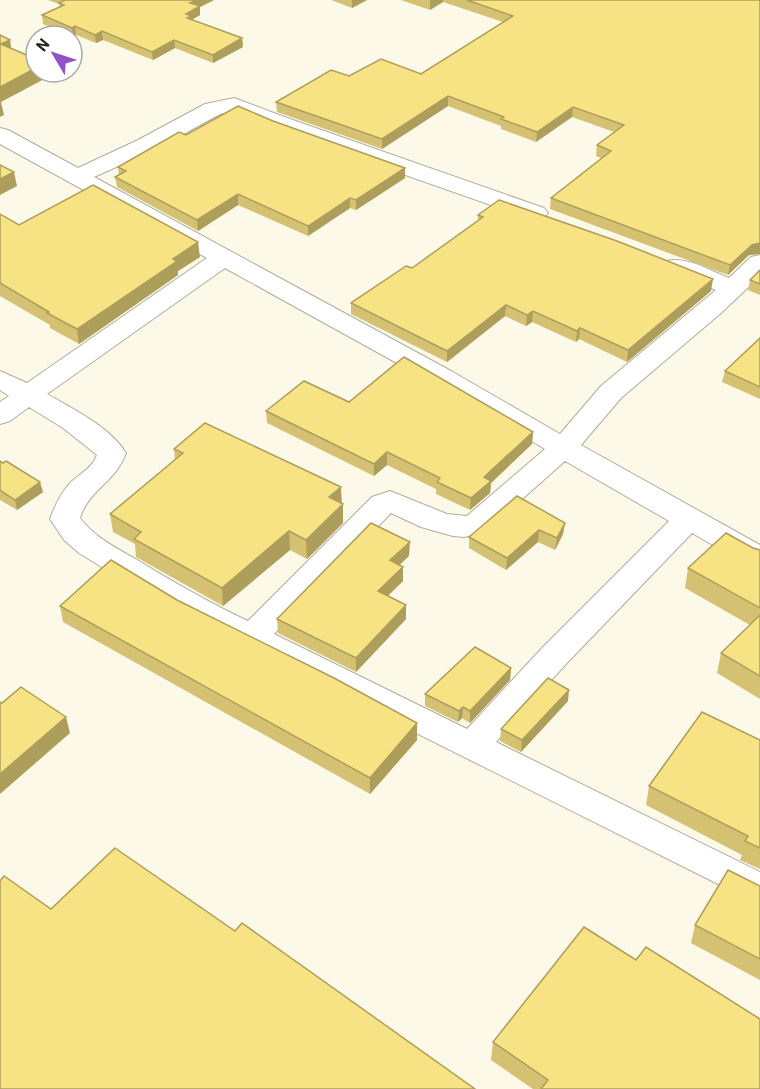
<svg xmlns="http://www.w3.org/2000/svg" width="760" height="1089" font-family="Barlow,sans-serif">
  <rect width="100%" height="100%" fill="#fcf9e8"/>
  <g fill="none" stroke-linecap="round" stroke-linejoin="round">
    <defs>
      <path id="minor" d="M234,98L290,119L544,208L548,213L544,218L536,220L528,218L274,129L232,111L220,114L154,150L94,177L451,371L560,434L601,386L716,290L667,271L664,266L667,261C687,256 711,271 729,278L751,257L760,255V276L721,313L621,398L581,445L760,545V569L749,566L692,533L565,665L496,742L760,872V905L180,615L79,553L64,540L50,519C55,505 61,493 71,482C81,473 92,468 97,455L63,428L29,407L10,421L0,424V402L9,396L0,390V371L27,383L207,258L0,144V128L8,130L78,168L138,140L205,104ZM225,268L433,383L545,449L467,516L447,514L390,491L372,497L248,621C210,603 175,583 139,561C118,549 95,538 80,518C89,489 115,483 126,453C110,427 73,409 47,394ZM565,461L669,521L543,647L467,729L274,634L391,513L421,527L453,536L464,537L485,532Z"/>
    </defs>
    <use href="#minor" stroke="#b0ad9d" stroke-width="2"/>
    <use href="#minor" fill="#fff" fill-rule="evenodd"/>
  </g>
  <g fill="#d4c272">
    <polygon points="48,0 214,0 200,7 200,15 192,20 242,38 243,47 213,63 175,48 153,60 103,40 96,43 76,35 73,36 43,24 42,15 59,7 59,4"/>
    <polygon points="331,0 367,0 352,8"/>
    <polygon points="401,0 760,0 760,254 749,255 728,275 550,209 551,198 601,158 596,156 597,145 614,132 572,117 536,142 501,129 501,126 448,106 382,149 277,112 276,102 349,76 421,74 503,22 443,2 430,10"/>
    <polygon points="186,135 405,178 356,210 350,208 308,236 238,205 198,231 117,187 115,177 119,175 118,167"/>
    <polygon points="0,214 19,225 200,257 178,271 178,275 79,344 50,328 50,325 0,296"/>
    <polygon points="478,215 711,291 627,362 579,339 576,342 532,322 526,326 505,316 447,362 351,314 351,303 412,268 478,221"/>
    <polygon points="760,270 760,295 748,290 750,280"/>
    <polygon points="760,338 760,399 722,382 725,371"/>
    <polygon points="349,402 533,432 532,444 491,483 490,493 470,510 436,494 436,489 387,465 374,476 267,423 266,411"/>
    <polygon points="174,449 342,504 343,523 307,559 290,550 223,606 136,557 135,544 113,532 110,514 175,460"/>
    <polygon points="0,461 43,492 17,510 0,500"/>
    <polygon points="565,523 563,534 555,550 538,542 506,570 469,548 469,537"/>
    <polygon points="753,548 760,550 760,699 717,673 721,653 750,625 685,588 688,568"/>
    <polygon points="409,556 399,565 403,567 403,581 388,596 406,619 356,672 278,633 277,619"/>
    <polygon points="177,600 417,723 417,740 370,794 63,622 60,606"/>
    <polygon points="511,668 510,680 470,723 462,718 458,722 425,706 425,694"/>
    <polygon points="568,701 521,752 500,741 501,729"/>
    <polygon points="760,740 760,869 740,860 742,855 646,805 649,786"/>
    <polygon points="760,886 760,980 691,943 695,925"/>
    <polygon points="636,960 760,1089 533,1089 491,1060 493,1042"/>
  </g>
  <g fill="#ad9e5c">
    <polygon points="197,0 214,0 200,7 200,15 191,20 188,26 186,14 190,3"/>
    <polygon points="352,0 367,0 352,8"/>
    <polygon points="430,0 443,0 443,2 430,10"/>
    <polygon points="75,26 76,35 73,36 72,28"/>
    <polygon points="102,31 103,40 96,43 95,35"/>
    <polygon points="242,38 243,47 213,63 213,55"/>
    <polygon points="10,40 12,53 1,44"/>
    <polygon points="174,40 175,48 153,60 152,52"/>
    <polygon points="36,68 36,72 48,72 48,77 1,102 4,115 0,117 0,87"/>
    <polygon points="448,96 448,106 382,149 382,139"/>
    <polygon points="573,107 572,117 536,142 537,132"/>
    <polygon points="405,168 405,178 356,210 356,200"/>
    <polygon points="14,172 17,186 0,195 0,179"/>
    <polygon points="238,194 238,205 198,231 197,220"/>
    <polygon points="350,198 350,208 308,236 308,226"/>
    <polygon points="198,242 200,257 178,271 178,275 79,344 77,329 173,259"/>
    <polygon points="760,243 760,254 749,255 728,275 730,265 752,245"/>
    <polygon points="713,279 711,291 627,362 628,350"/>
    <polygon points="506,305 505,316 447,362 447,351"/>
    <polygon points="533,311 532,322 526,326 527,315"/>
    <polygon points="580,328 579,339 576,342 577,331"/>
    <polygon points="533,432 532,444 491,483 490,493 470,510 471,498 484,477"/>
    <polygon points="387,452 387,465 374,476 374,464"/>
    <polygon points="40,482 43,492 17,510 15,500"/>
    <polygon points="341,487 342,505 329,497"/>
    <polygon points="343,504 343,523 307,559 306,540"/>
    <polygon points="565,523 563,534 555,550 557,538"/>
    <polygon points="539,530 538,542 506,570 507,558"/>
    <polygon points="289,531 290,550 223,606 222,588"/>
    <polygon points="410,542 409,556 390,574 390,560"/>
    <polygon points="403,567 403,581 378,605 378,591"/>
    <polygon points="406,605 406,619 356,672 356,658"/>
    <polygon points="511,668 510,680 470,723 470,711"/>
    <polygon points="569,690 568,701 521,752 522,740"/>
    <polygon points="463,707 462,718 458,722 459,711"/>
    <polygon points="66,717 70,733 0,794 0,774"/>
    <polygon points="417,723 417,740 370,794 370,778"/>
  </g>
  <g fill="#f7e284" stroke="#ad9e5c" stroke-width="1.5">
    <polygon points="65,0 197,0 190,3 200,6 186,14 191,16 187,18 242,38 213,55 174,40 152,52 102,31 95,35 75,26 72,28 42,15 64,5 59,3"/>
    <polygon points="467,0 760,0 760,243 752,245 730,265 551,198 611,151 597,145 624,125 573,107 537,132 501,119 504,117 448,96 382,139 276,102 331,70 349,76 381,59 421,74 513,16"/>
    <polygon points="0,35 10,40 1,44 36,59 36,68 0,87"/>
    <polygon points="238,106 273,121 405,168 356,200 350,198 308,226 238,194 197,220 115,177 126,171 118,167 179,132 186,135"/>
    <polygon points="0,165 14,172 0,179"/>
    <polygon points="93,185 198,242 173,259 177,261 77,329 47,313 49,312 0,283 0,214 19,225"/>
    <polygon points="499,200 617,241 713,279 628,350 580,328 577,331 533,311 527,315 506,305 447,351 351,303 406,266 412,268 483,217 478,215"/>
    <polygon points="760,270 760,284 750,280"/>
    <polygon points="760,338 760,387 725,371"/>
    <polygon points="404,357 533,432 484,477 491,481 471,498 437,482 440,478 387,452 374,464 266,411 304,381 349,402"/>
    <polygon points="205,423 341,487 329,497 343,504 306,540 289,531 222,588 134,539 141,532 110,514 183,453 174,449"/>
    <polygon points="0,461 3,463 6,461 40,482 15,500 0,490"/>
    <polygon points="517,496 565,523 557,538 539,530 507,558 469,537"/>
    <polygon points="371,523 410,542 390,560 403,567 378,591 406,605 356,658 277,619"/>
    <polygon points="726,533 753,548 760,550 760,608 688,568"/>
    <polygon points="111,560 177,600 334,678 417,723 370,778 60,606"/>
    <polygon points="760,615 760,676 721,653"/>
    <polygon points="475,647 511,668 470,711 463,707 459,711 425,694"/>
    <polygon points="548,678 569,690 522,740 501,729"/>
    <polygon points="21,687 66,717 0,774 0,702 2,703"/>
    <polygon points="702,712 760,740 760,848 745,841 748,836 649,786"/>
    <polygon points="115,848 235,931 242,923 475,1089 0,1089 0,881 4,876 51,909"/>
    <polygon points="728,870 760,886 760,959 695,925"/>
    <polygon points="584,927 636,960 646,947 760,1019 760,1089 541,1089 548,1080 493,1042"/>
  </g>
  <g transform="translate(54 54) rotate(309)"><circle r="28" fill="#ffffff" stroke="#a8a8a5" stroke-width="1.5"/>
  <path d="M0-4.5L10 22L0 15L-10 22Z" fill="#9152c7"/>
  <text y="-9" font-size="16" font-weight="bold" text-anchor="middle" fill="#26251f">N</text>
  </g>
</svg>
